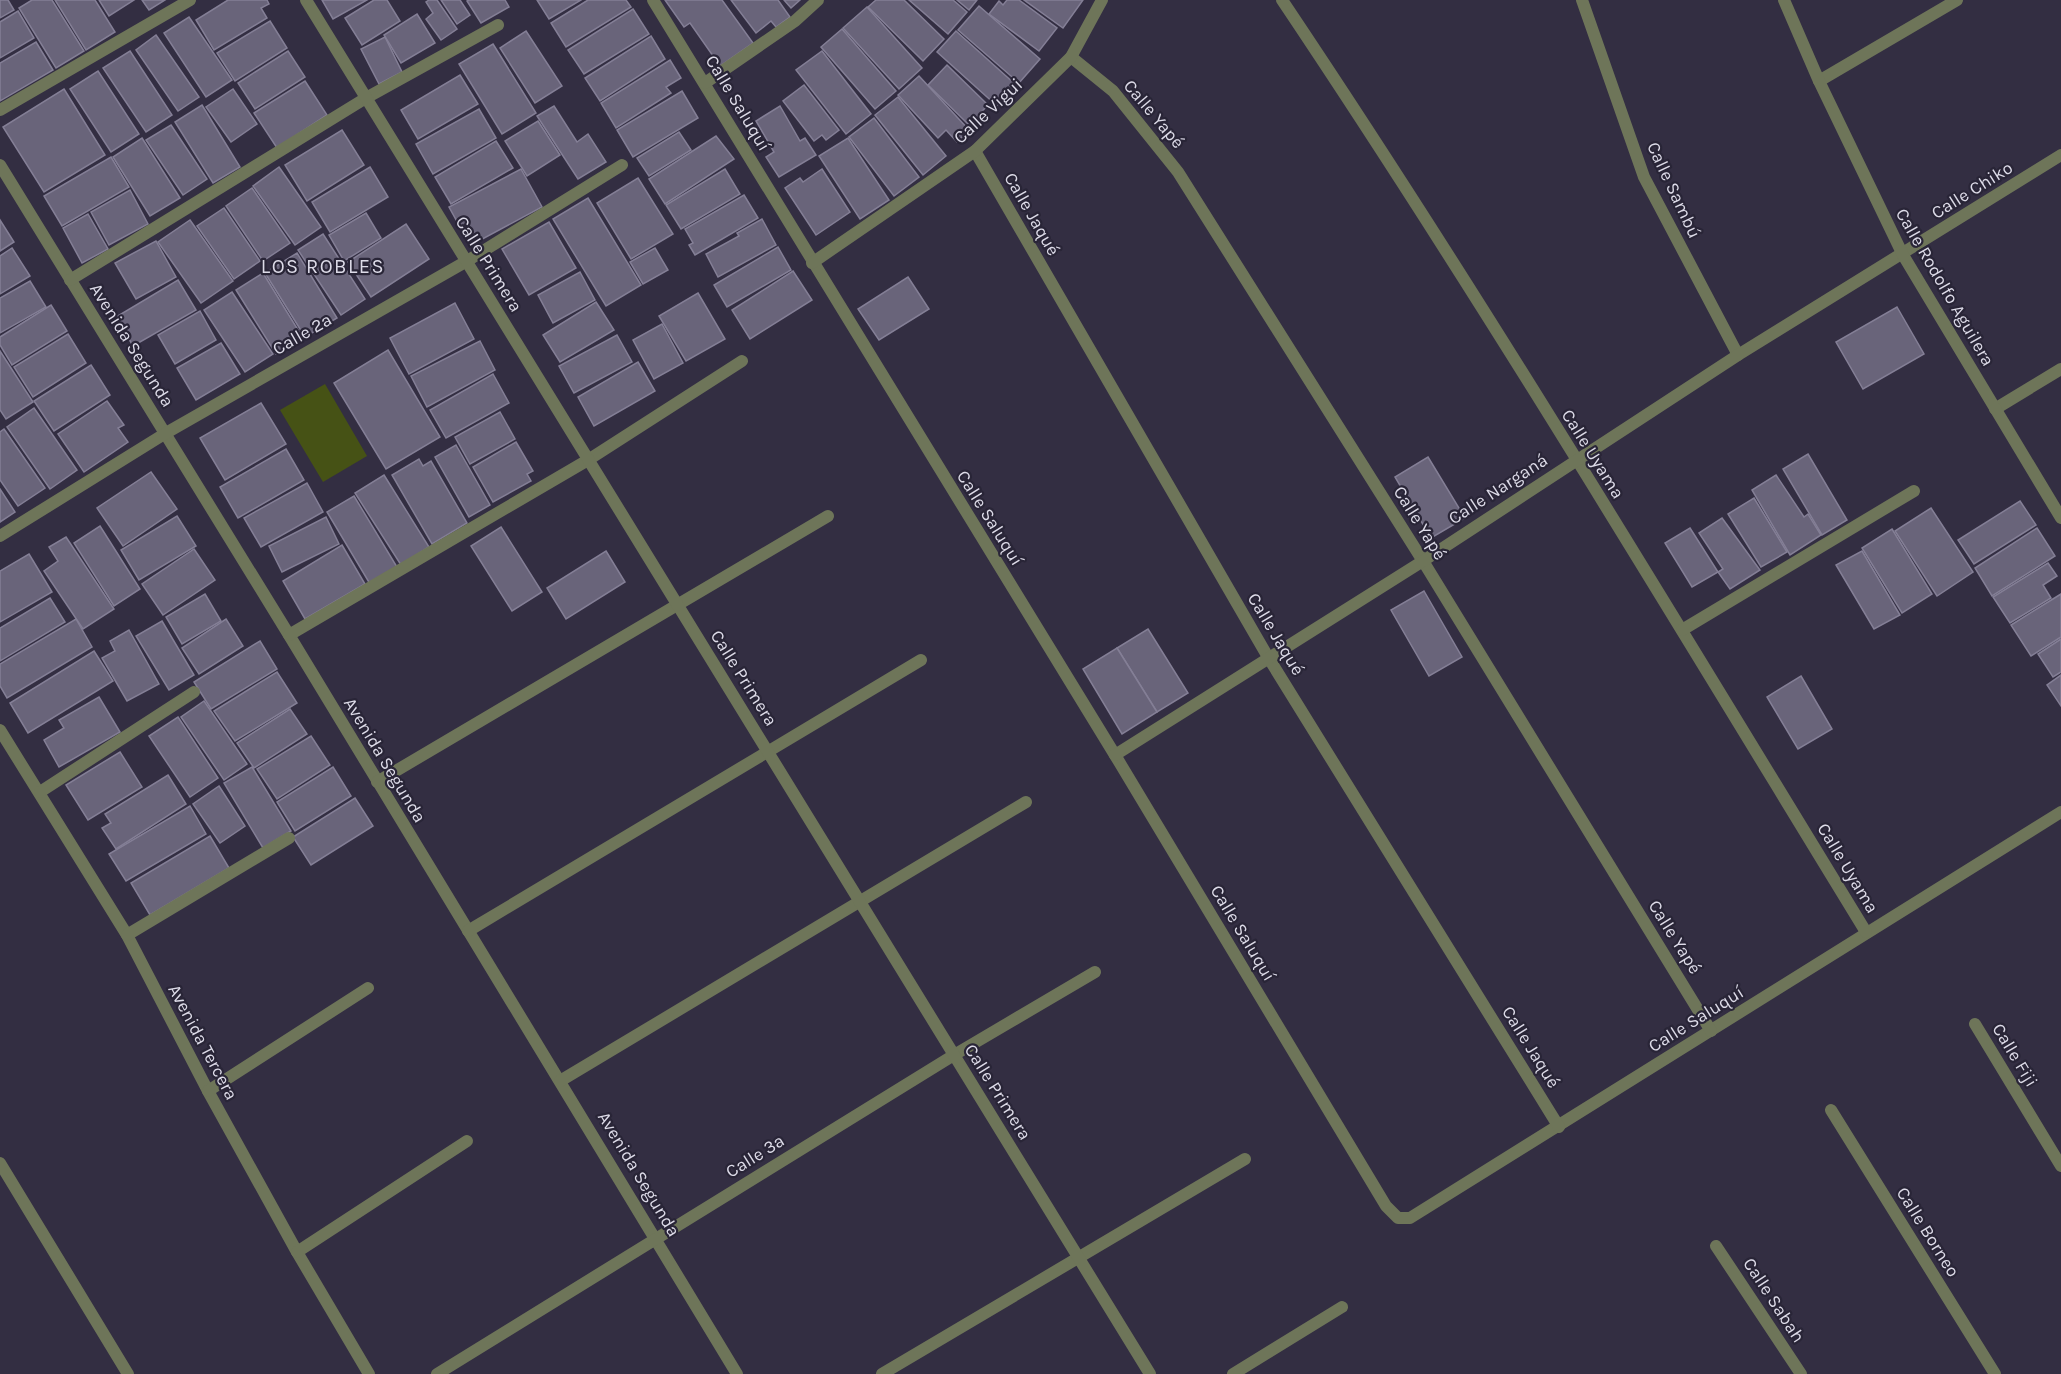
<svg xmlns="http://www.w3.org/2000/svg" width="2061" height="1374" font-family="Karla,sans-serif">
  <rect width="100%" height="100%" fill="#332e42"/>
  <polygon fill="#465215" points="325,384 367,456 323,482 280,410"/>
  <g fill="#69647a" stroke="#847f96" stroke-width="1.5">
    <polygon points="0,0 8,0 14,10 0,18"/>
    <polygon points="32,0 52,0 84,51 56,68 19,8"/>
    <polygon points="55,0 95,0 115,32 86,50"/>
    <polygon points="99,0 134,0 109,16"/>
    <polygon points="142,0 165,0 149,10"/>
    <polygon points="228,0 267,0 269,4 261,8 267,18 214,50 196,20"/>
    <polygon points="322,0 367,0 333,19"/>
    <polygon points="374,0 387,0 400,21 362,45 345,18"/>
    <polygon points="429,0 437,0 457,29 441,40 426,19 433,13 426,2"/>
    <polygon points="441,0 460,0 470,15 457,24"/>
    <polygon points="469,0 505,0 509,7 481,23 467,1"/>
    <polygon points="537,0 581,0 549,19"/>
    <polygon points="588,0 626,0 631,7 566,47 551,23"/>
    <polygon points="665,0 722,0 753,43 720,66 690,23 684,27"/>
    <polygon points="731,0 778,0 790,17 776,27 771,21 756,33"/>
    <polygon points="784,0 800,0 791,8"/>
    <polygon points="876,0 904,0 944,39 923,61 868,7"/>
    <polygon points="909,0 953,0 967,12 948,34"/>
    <polygon points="957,0 977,0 969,10"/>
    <polygon points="1007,0 1019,0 1057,28 1039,51 989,14 999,1 1003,5"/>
    <polygon points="1024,0 1083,0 1063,28"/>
    <polygon points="979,6 1040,59 1019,83 958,30"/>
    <polygon points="867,7 922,68 899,89 843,28"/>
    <polygon points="633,9 649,34 584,74 568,50"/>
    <polygon points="18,11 34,38 0,58 0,22"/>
    <polygon points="417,14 435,43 401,63 384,35"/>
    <polygon points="189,17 232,80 206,97 164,33"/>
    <polygon points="270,21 287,48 235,81 217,53"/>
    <polygon points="842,29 896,91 875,109 821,47"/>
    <polygon points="526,31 562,86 535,103 500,48"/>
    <polygon points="956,31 1016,85 997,106 937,52"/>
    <polygon points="156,35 199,97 178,111 136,50"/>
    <polygon points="651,36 665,59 600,101 585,78"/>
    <polygon points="385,37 402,72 379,84 361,49"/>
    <polygon points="36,42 53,70 0,101 0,63"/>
    <polygon points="493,44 536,113 502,134 459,64"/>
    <polygon points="130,51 172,115 146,132 103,68"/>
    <polygon points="288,51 305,77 255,109 238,83"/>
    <polygon points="822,51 871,114 846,134 796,70"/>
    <polygon points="670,60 681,78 666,87 671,93 616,128 601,103"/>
    <polygon points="947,65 988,105 969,125 928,85"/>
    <polygon points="98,71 139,134 111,152 70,89"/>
    <polygon points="460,75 478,104 418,139 401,110"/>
    <polygon points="919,76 969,130 957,142 946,130 938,138 898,95"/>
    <polygon points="305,81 327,115 277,148 254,113"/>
    <polygon points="804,85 839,130 826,140 822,135 814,141 783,101"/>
    <polygon points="64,89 105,155 44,192 3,127"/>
    <polygon points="233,89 257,124 231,142 206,107"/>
    <polygon points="682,91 698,118 633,157 617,130"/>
    <polygon points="898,97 946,156 923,175 875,115"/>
    <polygon points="202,105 240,167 213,183 175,122"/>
    <polygon points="554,106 577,142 588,134 606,162 578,179 537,116"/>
    <polygon points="780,106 800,141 805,138 816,155 779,177 766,157 774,152 756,121"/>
    <polygon points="479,109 496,138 433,174 416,144"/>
    <polygon points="874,118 919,177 894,196 849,137"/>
    <polygon points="538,121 560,155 527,176 505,141"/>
    <polygon points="171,125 207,179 183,195 146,140"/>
    <polygon points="342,130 364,165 307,201 285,165"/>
    <polygon points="679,132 691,150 649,176 637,158"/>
    <polygon points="716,136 734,159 665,204 649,179"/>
    <polygon points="142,138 180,198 150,216 113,157"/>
    <polygon points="848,138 889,200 860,219 819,156"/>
    <polygon points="496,141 513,168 451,204 435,177"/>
    <polygon points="111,157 129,187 62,226 44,196"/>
    <polygon points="279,167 321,227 295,245 253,186"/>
    <polygon points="370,167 388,197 330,232 312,202"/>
    <polygon points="521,169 542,207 475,243 470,233 465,236 449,207"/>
    <polygon points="725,169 740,194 681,229 666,205"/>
    <polygon points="822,169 850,212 816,235 785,188 800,178 803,182"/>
    <polygon points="638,178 673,234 631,259 597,203"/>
    <polygon points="252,188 290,243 263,261 226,206"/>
    <polygon points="130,190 148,224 109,245 91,212"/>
    <polygon points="744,195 758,218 695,255 689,245 693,243 685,229"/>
    <polygon points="588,198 641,285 606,306 553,219"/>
    <polygon points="224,208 260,261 234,279 197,226"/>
    <polygon points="366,213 381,238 344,261 329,235"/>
    <polygon points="88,214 108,249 82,263 63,228"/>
    <polygon points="762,219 776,245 718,277 706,254 739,236 737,233"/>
    <polygon points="0,220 14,242 0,251"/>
    <polygon points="190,220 233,281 201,303 158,242"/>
    <polygon points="549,222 576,268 529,295 502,249"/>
    <polygon points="406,224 429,259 371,297 348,262"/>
    <polygon points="323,234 365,299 341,315 298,250"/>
    <polygon points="156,241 176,277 136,299 115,263"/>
    <polygon points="778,247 791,270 727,307 714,285"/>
    <polygon points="12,248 30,276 0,294 0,256"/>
    <polygon points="655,248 668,270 643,284 630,262"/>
    <polygon points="297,253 337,318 305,337 265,273"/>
    <polygon points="793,271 812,300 750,339 732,310"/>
    <polygon points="580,272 595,300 553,323 538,295"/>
    <polygon points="263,273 303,338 276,354 236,290"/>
    <polygon points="908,277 929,309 879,340 858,309"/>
    <polygon points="178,280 196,310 133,346 116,317"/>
    <polygon points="30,281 46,307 0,333 0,298"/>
    <polygon points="232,292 273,354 245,372 204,310"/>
    <polygon points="698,293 725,339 686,361 659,316"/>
    <polygon points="596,302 614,330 560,362 543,335"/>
    <polygon points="455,303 474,339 409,374 390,338"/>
    <polygon points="51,305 67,331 12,365 0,345 0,337"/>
    <polygon points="1897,307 1924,354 1863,389 1836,342"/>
    <polygon points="200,311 216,340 175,364 158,335"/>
    <polygon points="662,324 683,363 654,379 633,340"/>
    <polygon points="68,334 86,363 33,397 14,367"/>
    <polygon points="617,335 632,362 574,393 559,366"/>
    <polygon points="480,341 495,370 427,407 411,376"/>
    <polygon points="221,343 240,374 196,400 177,368"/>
    <polygon points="388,350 440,437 386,469 334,383"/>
    <polygon points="0,351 33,402 6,419 0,410"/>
    <polygon points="638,362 655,391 594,426 578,397"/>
    <polygon points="91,365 110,395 54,431 34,401"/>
    <polygon points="493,374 509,403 446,438 430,410"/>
    <polygon points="107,401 124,425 118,428 128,442 84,472 58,434"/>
    <polygon points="261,403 286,444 225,480 200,438"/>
    <polygon points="34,408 77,470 50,489 7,427"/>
    <polygon points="500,412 515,439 470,464 455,437"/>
    <polygon points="4,429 45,488 18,506 0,480 0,432"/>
    <polygon points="516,442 533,471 527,474 531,481 493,502 473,467"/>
    <polygon points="456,445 490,505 469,517 435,457"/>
    <polygon points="286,449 304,480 238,518 220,487"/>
    <polygon points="1808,454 1847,520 1822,535 1783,469"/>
    <polygon points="1428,457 1465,518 1431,538 1395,477"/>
    <polygon points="419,459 423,466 431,461 467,523 432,544 392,475"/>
    <polygon points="151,472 177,509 123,546 97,508"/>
    <polygon points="384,475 429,547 401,565 355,493"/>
    <polygon points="1776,475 1804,517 1808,514 1821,535 1790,555 1752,490"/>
    <polygon points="307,483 323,512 261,547 244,518"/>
    <polygon points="0,489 15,512 0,522"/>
    <polygon points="354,496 397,567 370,584 327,512"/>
    <polygon points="1754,498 1787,552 1761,567 1728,514"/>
    <polygon points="2020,501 2036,525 1974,564 1958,540"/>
    <polygon points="1931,508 1973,572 1937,596 1895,531"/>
    <polygon points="177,516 196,546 139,580 121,550"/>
    <polygon points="326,517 339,544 282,572 269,546"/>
    <polygon points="1722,518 1760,570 1730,589 1718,572 1723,569 1699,533"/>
    <polygon points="100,526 140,589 114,606 74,543"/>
    <polygon points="501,527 542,592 512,611 471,546"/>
    <polygon points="1690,528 1718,572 1692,587 1665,543"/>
    <polygon points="2037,528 2055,556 1992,596 1975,568"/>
    <polygon points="1892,529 1932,594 1902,613 1862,548"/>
    <polygon points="66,537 114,609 83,629 44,571 58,561 49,547"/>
    <polygon points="342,545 365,584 305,619 283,581"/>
    <polygon points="194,549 215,580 163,615 142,584"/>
    <polygon points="606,551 625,582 566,619 547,588"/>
    <polygon points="1862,551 1900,615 1874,629 1836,565"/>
    <polygon points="29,554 52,592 0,622 0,571"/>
    <polygon points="2048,563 2057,576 2043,585 2051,598 2010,623 1993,597"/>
    <polygon points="1424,591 1462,657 1429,676 1391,610"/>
    <polygon points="205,594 221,621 182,644 166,617"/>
    <polygon points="2061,594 2061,637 2031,656 2011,625"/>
    <polygon points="50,598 65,622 0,661 0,628"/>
    <polygon points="76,619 92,647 7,698 0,686 0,664"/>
    <polygon points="226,619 243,646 199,674 182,648"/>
    <polygon points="162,621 194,675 169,690 136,636"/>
    <polygon points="1148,629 1188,693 1157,712 1117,648"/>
    <polygon points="129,630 159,684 127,701 102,658 115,651 110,641"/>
    <polygon points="2061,639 2061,672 2053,677 2038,654"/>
    <polygon points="260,641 277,669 211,709 194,682"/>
    <polygon points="1117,648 1157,712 1122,734 1083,669"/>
    <polygon points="94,651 113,681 28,733 10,703"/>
    <polygon points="277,672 297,703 235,741 214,711"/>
    <polygon points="2061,675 2061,706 2047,685"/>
    <polygon points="1801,676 1832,729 1798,749 1767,697"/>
    <polygon points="99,697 120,732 59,767 44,740 64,728 59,720"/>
    <polygon points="204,701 247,764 224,780 181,717"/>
    <polygon points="290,709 307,734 254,768 237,743"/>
    <polygon points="178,717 218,778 190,797 149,736"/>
    <polygon points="311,736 330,765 277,799 257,769"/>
    <polygon points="120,752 142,787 88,820 66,785"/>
    <polygon points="252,767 291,831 263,848 224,783"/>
    <polygon points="333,767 351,796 295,831 277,802"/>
    <polygon points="168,775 186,804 116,849 102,828 111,823 105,814"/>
    <polygon points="219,786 245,826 220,843 193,804"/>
    <polygon points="355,798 373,826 311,865 293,837"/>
    <polygon points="190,806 206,834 126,881 109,854"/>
    <polygon points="210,836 229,868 150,915 131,883"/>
  </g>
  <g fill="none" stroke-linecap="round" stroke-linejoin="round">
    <g stroke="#6e7559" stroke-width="12">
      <polyline points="653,0 1115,755 1386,1206 1398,1218 1410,1218 2061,812"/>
      <path d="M1282,0C1486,304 1675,620 1866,932"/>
      <polyline points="1582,0 1644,177 1738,355"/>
      <polyline points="1071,57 1113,91 1178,172 1423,561 1711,1031"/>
      <polyline points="1819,81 1957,0"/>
      <polyline points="705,83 795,21 818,0"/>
      <polyline points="0,110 190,0"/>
      <polyline points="975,151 1268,657 1559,1127"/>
      <polyline points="0,165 289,635 737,1374"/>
      <polyline points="812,263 975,151 1071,57 1102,0"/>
      <polyline points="70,280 366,98 498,25"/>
      <polyline points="1995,409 2061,369"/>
      <polyline points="0,536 166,433 467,261 622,165"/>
      <polyline points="1682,630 1914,491"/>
      <polyline points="289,635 588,460 742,361"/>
      <polyline points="0,730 127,935 208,1091 297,1252 369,1374"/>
      <polyline points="1115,755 1423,561 1738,355 2061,155"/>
      <polyline points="377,782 828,516"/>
      <polyline points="40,792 194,692"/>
      <polyline points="468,931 921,660"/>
      <polyline points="127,935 289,838"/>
      <polyline points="1975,1024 2061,1166"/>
      <polyline points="560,1081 1026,802"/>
      <polyline points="208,1091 368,988"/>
      <polyline points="1831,1110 1995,1374"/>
      <polyline points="0,1163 128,1374"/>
      <polyline points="1716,1246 1801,1374"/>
      <polyline points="297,1252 467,1141"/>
      <polyline points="437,1374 954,1055 1095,972"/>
      <polyline points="882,1374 1245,1159"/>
      <polyline points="1233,1374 1342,1307"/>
    </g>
    <g stroke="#6e7559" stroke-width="12">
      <polyline points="306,0 1150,1374"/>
      <polyline points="1784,0 1819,81 1903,255 2061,518"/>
    </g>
  </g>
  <g text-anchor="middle" stroke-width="4.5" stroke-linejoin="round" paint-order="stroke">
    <g font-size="18" fill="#dddbe8" stroke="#292537">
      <text transform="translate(738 103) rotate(59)" y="6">Calle Saluquí</text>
      <text transform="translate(988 111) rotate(-43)" y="6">Calle Vigui</text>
      <text transform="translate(1154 114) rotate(50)" y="6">Calle Yapé</text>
      <text transform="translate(1674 190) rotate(65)" y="6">Calle Sambú</text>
      <text transform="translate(1972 190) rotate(-32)" y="6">Calle Chiko</text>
      <text transform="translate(1032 214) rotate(60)" y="6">Calle Jaqué</text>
      <text transform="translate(489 264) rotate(58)" y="6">Calle Primera</text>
      <text transform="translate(1945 287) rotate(60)" y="6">Calle Rodolfo Aguilera</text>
      <text transform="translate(302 334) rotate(-30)" y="6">Calle 2a</text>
      <text transform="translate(132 345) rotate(58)" y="6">Avenida Segunda</text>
      <text transform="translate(1593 454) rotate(58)" y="6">Calle Uyama</text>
      <text transform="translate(1498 489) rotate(-33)" y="6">Calle Narganá</text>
      <text transform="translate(990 518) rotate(58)" y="6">Calle Saluquí</text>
      <text transform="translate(1420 523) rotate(58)" y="6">Calle Yapé</text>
      <text transform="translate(1276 634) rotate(59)" y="6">Calle Jaqué</text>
      <text transform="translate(744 678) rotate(58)" y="6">Calle Primera</text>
      <text transform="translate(385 760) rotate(59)" y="6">Avenida Segunda</text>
      <text transform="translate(1848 868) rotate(59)" y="6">Calle Uyama</text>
      <text transform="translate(1243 933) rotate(59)" y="6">Calle Saluquí</text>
      <text transform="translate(1675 937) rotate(58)" y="6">Calle Yapé</text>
      <text transform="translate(1696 1019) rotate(-32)" y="6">Calle Saluquí</text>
      <text transform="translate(203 1042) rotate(62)" y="6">Avenida Tercera</text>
      <text transform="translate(1531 1047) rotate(58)" y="6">Calle Jaqué</text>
      <text transform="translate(2015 1055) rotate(59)" y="6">Calle Fiji</text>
      <text transform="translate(998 1092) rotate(58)" y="6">Calle Primera</text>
      <text transform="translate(755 1156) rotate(-32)" y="6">Calle 3a</text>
      <text transform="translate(639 1174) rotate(59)" y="6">Avenida Segunda</text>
      <text transform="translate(1928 1232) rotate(58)" y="6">Calle Borneo</text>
      <text transform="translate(1774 1300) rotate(57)" y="6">Calle Sabah</text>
    </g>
    <g font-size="20" letter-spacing="1.5" fill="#dddbe8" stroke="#292537">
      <text x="323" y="273">LOS ROBLES</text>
    </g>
  </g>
</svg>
